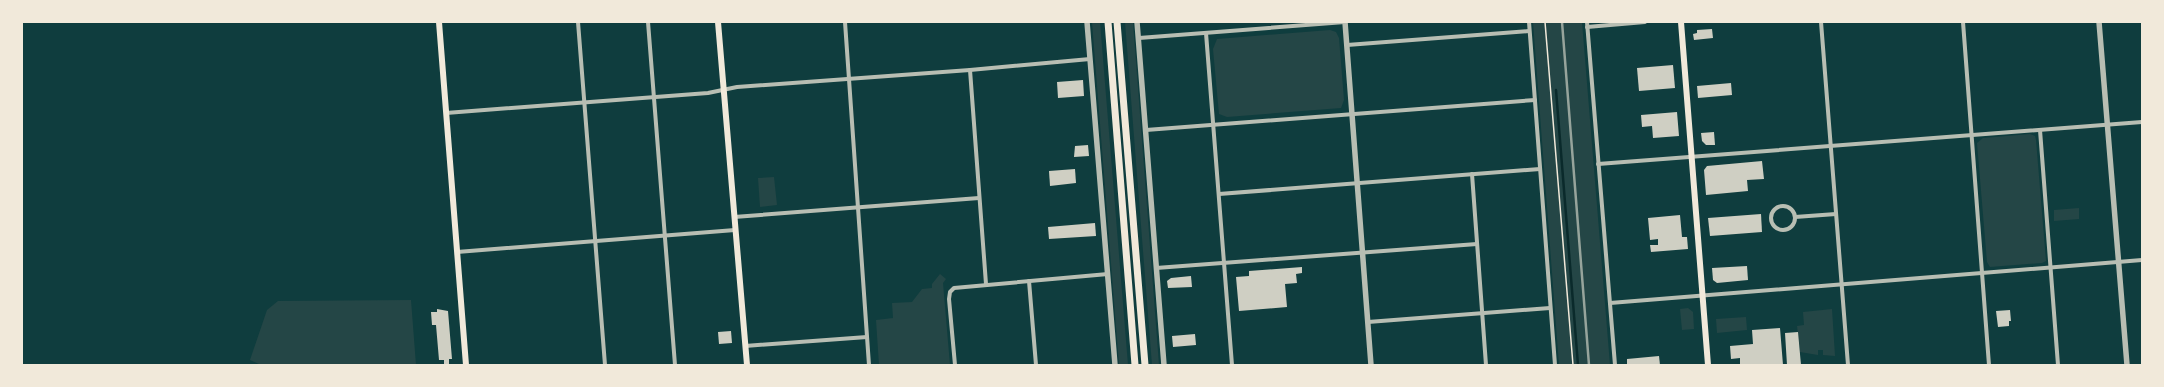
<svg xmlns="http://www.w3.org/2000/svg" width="2164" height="387" font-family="Spectral,serif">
  <rect width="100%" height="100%" fill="#0f3d3e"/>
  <g fill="#244646">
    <polygon points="1092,22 1100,22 1128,365 1119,365"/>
    <polygon points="1125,22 1133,22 1159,365 1152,365"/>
    <polygon points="1533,22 1582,22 1610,365 1559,365"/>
    <polygon points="1330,30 1336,32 1339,38 1344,100 1341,108 1227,117 1219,114 1213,49 1217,39"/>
    <polygon points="2030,134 2035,136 2036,140 2046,261 2042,263 1990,267 1987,262 1977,143 1983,138"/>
    <polygon points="774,177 777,205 760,207 758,178"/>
    <polygon points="2079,208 2079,219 2054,221 2054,210"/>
    <polygon points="940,274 946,279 943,283 950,365 879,365 876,320 893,318 892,303 912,302 922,289 932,288 932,284"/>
    <polygon points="411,300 416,365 261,365 250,360 267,310 278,301"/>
    <polygon points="1688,308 1693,312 1694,329 1682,330 1680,309"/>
    <polygon points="1832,309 1835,356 1823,355 1823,350 1818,350 1818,355 1800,352 1797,326 1804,325 1803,312"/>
    <polygon points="1746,317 1747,330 1717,333 1716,319"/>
  </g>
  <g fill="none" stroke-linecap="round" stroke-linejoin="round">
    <polyline stroke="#0a2a2b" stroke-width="2.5" points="1556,90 1578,365"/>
  </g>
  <g fill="#cfcfc3">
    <polygon points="1712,29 1713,38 1694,40 1693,34 1697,33 1697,30"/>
    <polygon points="1673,65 1675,88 1639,91 1637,68"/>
    <polygon points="1083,80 1084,96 1058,98 1057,82"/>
    <polygon points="1731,83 1732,95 1698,98 1697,86"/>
    <polygon points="1677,112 1679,136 1653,138 1652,126 1642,127 1641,115"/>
    <polygon points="1714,132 1715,145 1706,145 1702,141 1701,133"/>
    <polygon points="1088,145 1089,156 1074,157 1075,146"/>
    <polygon points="1762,161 1764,179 1747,180 1748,191 1706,195 1704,170 1707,166"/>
    <polygon points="1075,169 1076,183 1050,186 1049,171"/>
    <polygon points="1761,214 1762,232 1710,236 1708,218"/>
    <polygon points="1680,215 1682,237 1687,237 1688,249 1651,252 1650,245 1658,245 1658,239 1650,240 1648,218"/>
    <polygon points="1095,223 1096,236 1049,239 1048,227"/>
    <polygon points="1747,266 1748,280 1717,283 1713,280 1712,268"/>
    <polygon points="1302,267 1302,273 1296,274 1297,283 1285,284 1287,307 1239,311 1236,277 1249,276 1249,271"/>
    <polygon points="1191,276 1192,287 1168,288 1167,281 1171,278"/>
    <polygon points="437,309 448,311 452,359 449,359 449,364 444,364 444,360 439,360 436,325 432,325 431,312 437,312"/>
    <polygon points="2010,310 2011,321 2009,321 2009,326 1998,327 1996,311"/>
    <polygon points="1780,328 1783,365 1740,365 1740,358 1731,359 1730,346 1753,344 1752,330"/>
    <polygon points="731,331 732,343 719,344 718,332"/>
    <polygon points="1798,332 1801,365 1787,365 1785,333"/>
    <polygon points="1195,334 1196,345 1173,347 1172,336"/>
    <polygon points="1659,356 1660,365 1627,365 1627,359"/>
  </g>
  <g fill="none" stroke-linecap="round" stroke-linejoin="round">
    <polyline stroke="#f1e9da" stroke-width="1.5" points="1545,22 1573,365"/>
    <g stroke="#b8beb3" stroke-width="4">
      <polyline points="578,22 605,365"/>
      <polyline points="648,22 675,365"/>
      <polyline points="845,22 869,365"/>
      <polyline points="1529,22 1555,365"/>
      <polyline points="1587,22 1615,365"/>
      <polyline points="1821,22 1848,365"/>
      <polyline points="1963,22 1989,365"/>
      <polyline points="1587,27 1645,22"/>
      <polyline points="1206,33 1232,365"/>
      <polyline points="1139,38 1345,22"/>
      <polyline points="1347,45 1529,31"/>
      <polyline points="970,70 986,284"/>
      <polyline points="446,113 708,93 737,87 970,70 1090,59"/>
      <polyline points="1146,130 1535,100"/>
      <polyline points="2040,130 2058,365"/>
      <polyline points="1598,164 2142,122"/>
      <polyline points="1472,174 1486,365"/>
      <polyline points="1219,194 1540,169"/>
      <circle cx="1783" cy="218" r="12"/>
      <polyline points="734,217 979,198"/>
      <polyline points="1795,217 1836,214"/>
      <polyline points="457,252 735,230"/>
      <polyline points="1156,268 1477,244"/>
      <polyline points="1029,281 1036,365"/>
      <polyline points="1610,303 2142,260"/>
      <polyline points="1368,322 1550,308"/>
      <polyline points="745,346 867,337"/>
      <polyline points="955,365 949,299 950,292 954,288 1108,274"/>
    </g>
    <g stroke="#b8beb3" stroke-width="5.5">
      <polyline points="1087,22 1115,365"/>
      <polyline points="1137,22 1164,365"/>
      <polyline points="1345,22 1371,365"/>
      <polyline points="2099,22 2127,365"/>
    </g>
    <g stroke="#f1e9da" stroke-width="6">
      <polyline points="439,22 466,365"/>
      <polyline points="718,22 747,365"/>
      <polyline points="1681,22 1708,365"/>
    </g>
    <g stroke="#f1e9da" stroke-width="7">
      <polyline points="1108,22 1135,365"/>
      <polyline points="1117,22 1145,365"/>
    </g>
    <polyline stroke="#97a49c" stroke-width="2.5" points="1562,22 1589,365"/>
  </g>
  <rect width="2164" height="387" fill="none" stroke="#f1e9da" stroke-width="46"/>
</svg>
